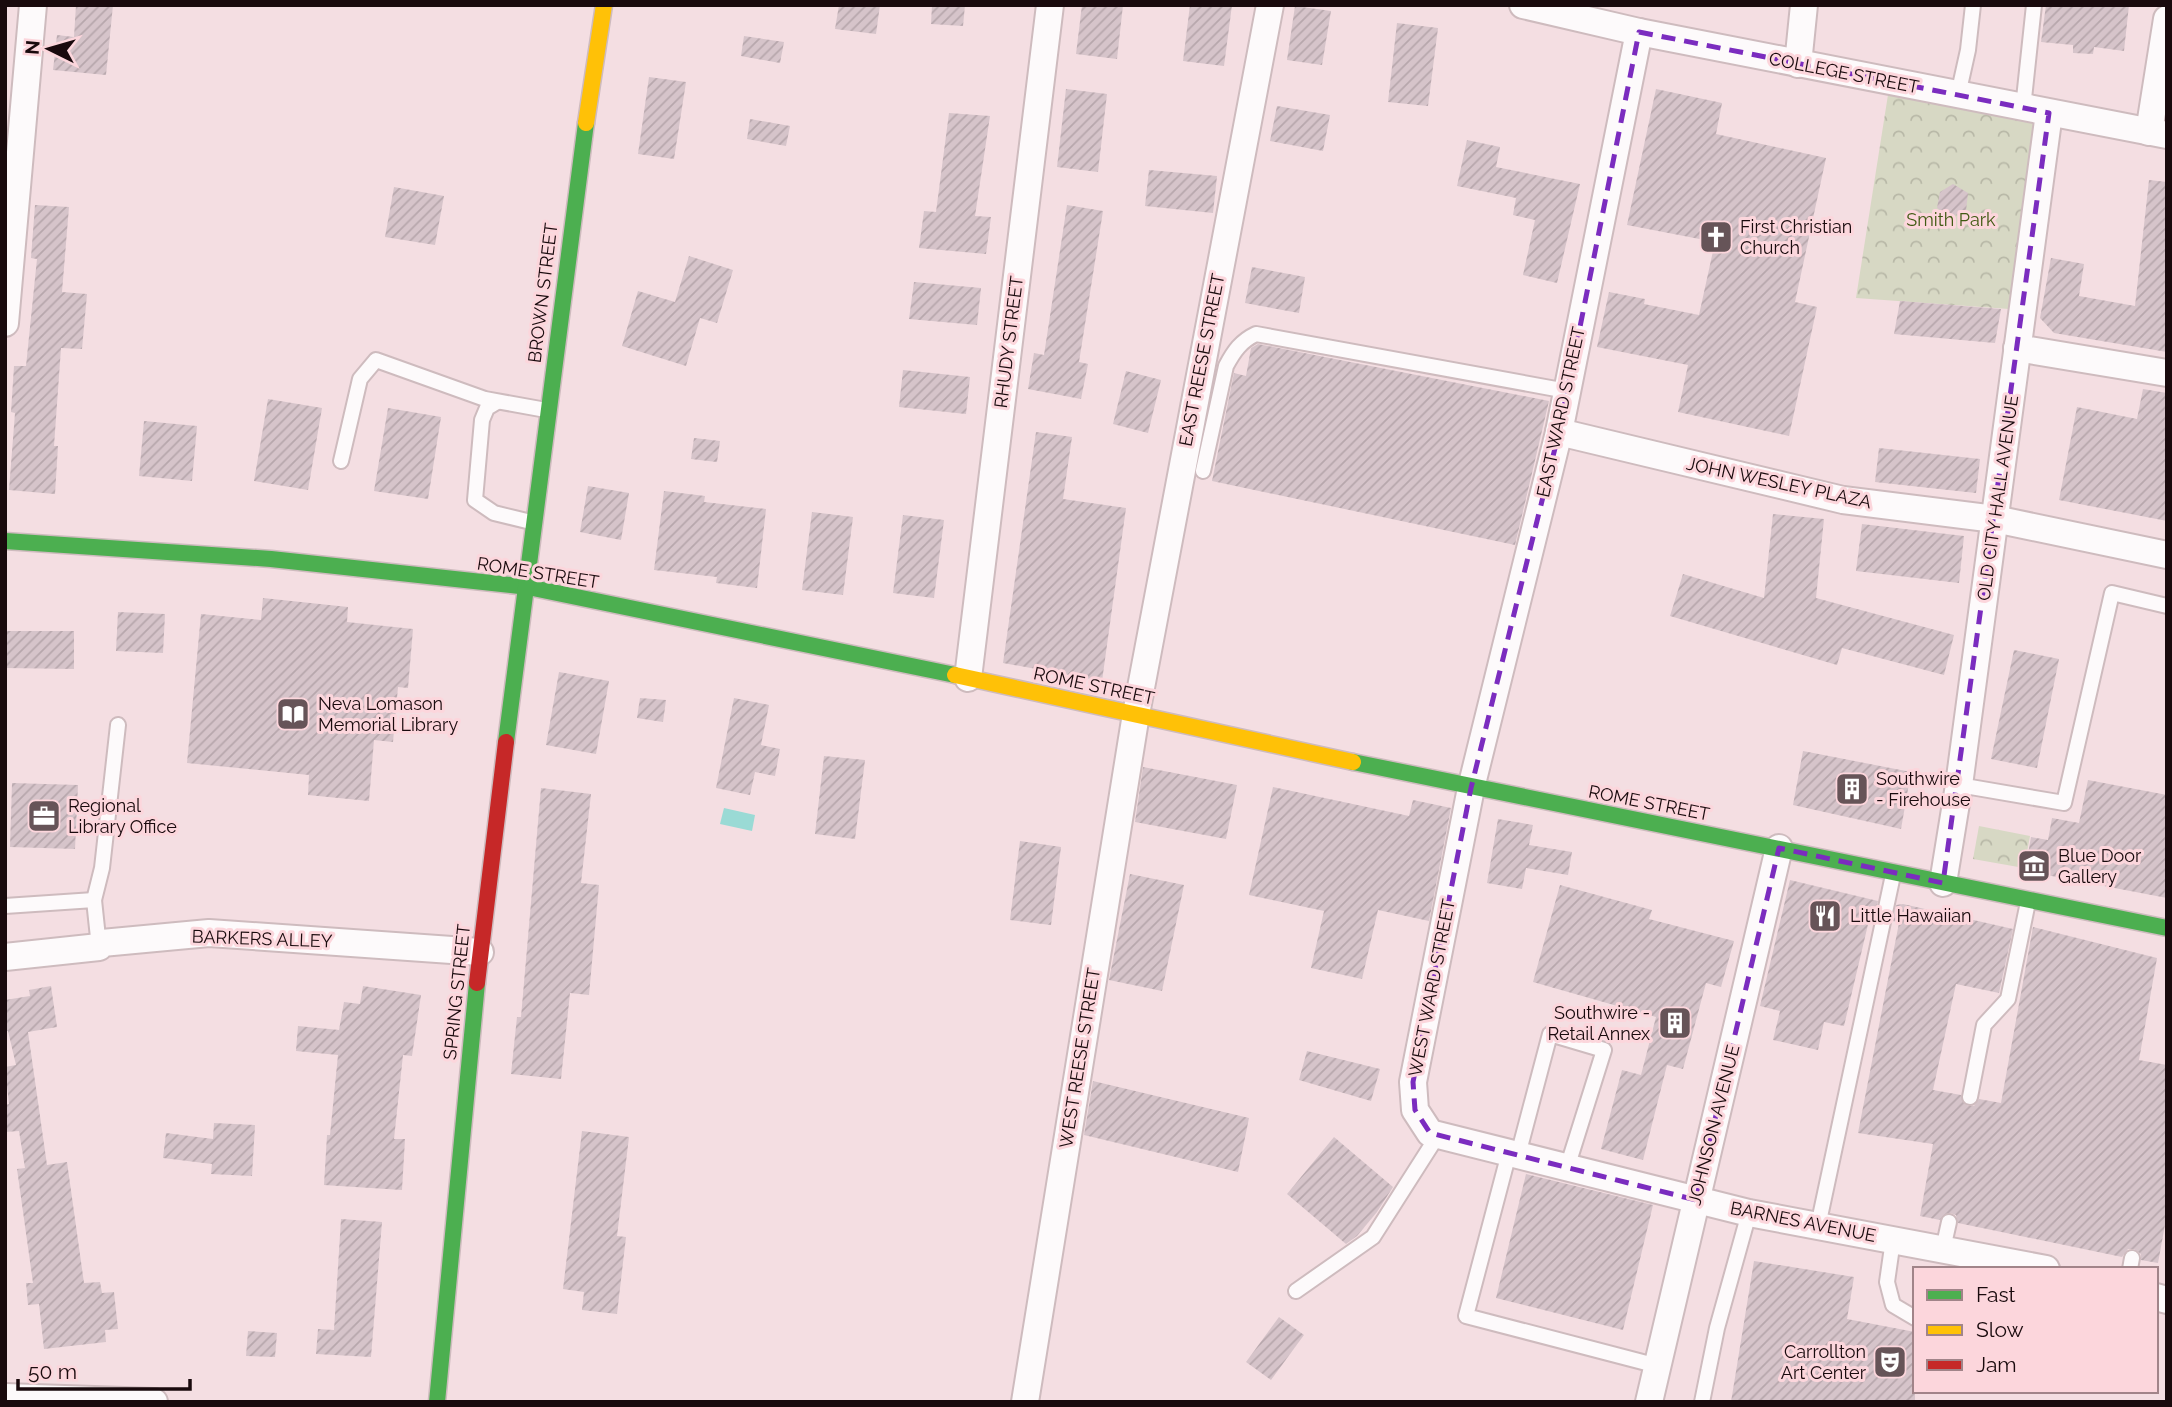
<svg xmlns="http://www.w3.org/2000/svg" width="2172" height="1407" font-family="Raleway,sans-serif">
  <defs>
    <pattern id="forest-crowns" width="20" height="18" patternUnits="userSpaceOnUse" patternTransform="scale(1.75)"><rect width="20" height="18" fill="#d7d8c4"/><path d="M2 6a3 3 0 1 1 6 0M12 15a3 3 0 1 1 6 0" fill="none" stroke="#b8b8a7"/></pattern>
    <pattern id="building-hatch" width="6" height="6" patternUnits="userSpaceOnUse" patternTransform="scale(1.75)"><rect width="6" height="6" fill="#d6c4ca"/><path d="M-1 1l2-2M0 6l6-6M5 7l2-2" fill="none" stroke="#b7a7ac"/></pattern>
  </defs>
  <rect width="100%" height="100%" fill="#f4dee2"/>
  <g fill="url(#forest-crowns)">
    <polygon points="1890,82 2049,113 2023,310 1856,298"/>
    <polygon points="1979,826 2030,836 2024,868 1973,859"/>
  </g>
  <polygon fill="#9adad5" points="724,808 755,815 752,831 720,824"/>
  <g fill="url(#building-hatch)">
    <polygon points="76,5 113,5 106,75 53,70 57,35 74,37"/>
    <polygon points="839,5 880,5 876,34 835,29"/>
    <polygon points="932,5 965,5 963,26 931,24"/>
    <polygon points="1082,5 1123,5 1117,59 1076,54"/>
    <polygon points="1190,5 1232,5 1224,66 1183,61"/>
    <polygon points="2046,5 2129,5 2124,51 2094,47 2093,54 2073,53 2073,45 2041,42"/>
    <polygon points="1295,6 1331,11 1322,65 1287,60"/>
    <polygon points="1397,23 1438,28 1428,106 1388,102"/>
    <polygon points="744,36 784,42 780,63 741,56"/>
    <polygon points="649,77 686,82 674,159 638,154"/>
    <polygon points="1066,89 1107,94 1098,172 1057,167"/>
    <polygon points="1656,89 1722,103 1716,134 1826,158 1795,302 1817,307 1789,436 1678,412 1688,365 1597,347 1609,292 1645,299 1644,304 1699,315 1715,242 1627,225"/>
    <polygon points="1277,106 1330,115 1323,151 1270,141"/>
    <polygon points="949,113 990,116 975,216 991,217 986,254 919,248 924,211 936,212"/>
    <polygon points="750,119 790,126 786,146 747,139"/>
    <polygon points="1467,140 1500,147 1496,167 1580,184 1557,283 1523,275 1535,220 1513,215 1516,198 1457,186"/>
    <polygon points="1149,170 1217,176 1213,213 1145,206"/>
    <polygon points="2149,180 2167,182 2167,352 2054,333 2040,318 2051,258 2084,264 2079,296 2135,306"/>
    <polygon points="1953,184 1968,193 1966,211 1950,217 1937,208 1940,192"/>
    <polygon points="394,187 444,196 435,245 385,237"/>
    <polygon points="35,205 69,207 62,292 87,294 82,349 61,348 54,446 58,446 55,494 9,490 15,413 11,412 14,366 26,366 37,259 31,258"/>
    <polygon points="1067,205 1103,211 1079,362 1088,364 1081,399 1028,389 1034,353 1044,355"/>
    <polygon points="689,256 733,270 717,323 700,318 686,366 622,346 638,291 675,302"/>
    <polygon points="1252,267 1305,277 1299,313 1245,303"/>
    <polygon points="914,282 981,288 977,325 909,319"/>
    <polygon points="1900,301 2001,309 1995,343 1894,334"/>
    <polygon points="1258,344 1549,401 1515,545 1212,481 1234,373 1246,376 1251,348"/>
    <polygon points="903,370 970,377 966,414 899,407"/>
    <polygon points="1126,371 1161,380 1148,433 1113,424"/>
    <polygon points="2143,389 2167,393 2167,521 2059,500 2077,407 2137,419"/>
    <polygon points="268,399 322,408 308,490 254,481"/>
    <polygon points="388,408 441,417 428,499 374,491"/>
    <polygon points="144,421 197,426 192,481 139,476"/>
    <polygon points="1036,432 1072,437 1063,499 1126,508 1102,681 1003,663"/>
    <polygon points="694,438 720,441 717,462 691,459"/>
    <polygon points="1879,448 1980,459 1976,493 1875,482"/>
    <polygon points="588,486 629,493 621,540 580,532"/>
    <polygon points="664,491 705,496 704,502 766,509 757,588 716,583 717,577 654,570"/>
    <polygon points="812,512 853,517 843,595 802,590"/>
    <polygon points="1773,514 1824,519 1816,598 1954,635 1944,675 1842,648 1837,665 1670,616 1683,574 1764,598"/>
    <polygon points="903,515 944,520 934,598 893,593"/>
    <polygon points="1862,524 1964,536 1959,583 1856,571"/>
    <polygon points="263,598 348,607 347,622 413,629 408,688 398,687 393,742 374,740 369,801 308,795 309,775 187,763 201,614 261,620"/>
    <polygon points="118,612 165,614 163,653 116,651"/>
    <polygon points="6,631 74,631 74,669 5,668"/>
    <polygon points="2014,650 2059,659 2037,768 1991,759"/>
    <polygon points="559,672 609,681 596,754 546,745"/>
    <polygon points="640,698 666,700 663,722 637,718"/>
    <polygon points="734,698 769,705 761,745 780,749 775,776 755,772 750,795 716,788"/>
    <polygon points="1803,751 1911,772 1901,829 1793,805"/>
    <polygon points="824,756 865,760 855,839 815,834"/>
    <polygon points="1143,767 1237,785 1226,839 1135,822"/>
    <polygon points="2088,780 2167,795 2167,898 2025,871 2031,837 2048,840 2052,818 2079,823"/>
    <polygon points="12,783 78,785 75,849 10,847"/>
    <polygon points="1273,787 1409,816 1413,800 1451,808 1429,921 1378,910 1362,979 1311,968 1324,911 1249,895"/>
    <polygon points="541,788 591,794 581,883 599,885 589,995 570,993 561,1079 511,1074 517,1017 521,1017"/>
    <polygon points="1498,819 1533,825 1529,845 1572,852 1568,875 1526,868 1522,889 1487,883"/>
    <polygon points="1020,841 1061,847 1051,925 1010,920"/>
    <polygon points="1130,874 1184,885 1162,991 1109,980"/>
    <polygon points="1790,880 1878,901 1874,917 1870,916 1844,1026 1824,1022 1818,1050 1773,1040 1780,1011 1760,1006"/>
    <polygon points="1560,885 1652,910 1649,919 1734,941 1721,987 1706,983 1683,1069 1667,1065 1643,1160 1601,1149 1622,1070 1641,1075 1656,1017 1533,982"/>
    <polygon points="1903,904 2013,929 1999,993 1956,984 1933,1090 1961,1095 1968,1106 1974,1106 1979,1099 2001,1103 2033,927 2157,958 2139,1060 2167,1065 2167,1214 2158,1263 2141,1260 2141,1254 2134,1249 2128,1249 2122,1257 1958,1223 1956,1215 1950,1213 1940,1220 1920,1216 1933,1144 1858,1133 1899,923 1893,921 1896,905"/>
    <polygon points="51,986 57,1027 28,1032 47,1165 67,1162 84,1283 100,1282 102,1293 114,1292 118,1329 105,1330 106,1342 44,1349 39,1304 28,1305 26,1283 33,1283 17,1169 25,1168 19,1131 5,1132 5,1105 9,1104 5,1067 16,1065 8,1031 5,1031 5,1000 30,996 29,990"/>
    <polygon points="363,986 421,995 412,1056 403,1055 394,1139 405,1139 402,1190 324,1185 327,1135 330,1135 338,1055 296,1051 298,1026 339,1030 344,1002 360,1004"/>
    <polygon points="1307,1051 1380,1069 1371,1101 1299,1080"/>
    <polygon points="1093,1081 1249,1118 1238,1172 1084,1135"/>
    <polygon points="214,1123 255,1125 252,1176 211,1174 212,1164 163,1158 166,1133 213,1139"/>
    <polygon points="582,1131 629,1137 617,1236 626,1237 617,1314 582,1310 584,1292 563,1289"/>
    <polygon points="1334,1137 1393,1187 1377,1212 1357,1236 1346,1244 1287,1194"/>
    <polygon points="1526,1174 1653,1205 1623,1330 1496,1298"/>
    <polygon points="341,1219 382,1222 371,1357 316,1354 318,1329 334,1330"/>
    <polygon points="1754,1261 1854,1277 1847,1319 1915,1332 1915,1402 1731,1402"/>
    <polygon points="1279,1317 1304,1335 1271,1380 1246,1362"/>
    <polygon points="248,1331 277,1333 275,1357 246,1356"/>
  </g>
  <g fill="none" stroke-linecap="round" stroke-linejoin="round">
    <defs>
      <g id="lane">
        <polyline points="1958,95 1968,50 1973,5"/>
        <polyline points="2023,108 2034,5"/>
        <polyline points="497,402 487,408 482,420 475,500 494,513 531,522"/>
        <polyline points="341,461 360,379 376,360 485,399 546,410"/>
        <path d="M1203,471L1226,366C1234,351 1241,341 1256,334L1567,391"/>
        <polyline points="1959,785 2064,803 2112,593 2167,606"/>
        <polyline points="94,900 102,868 118,725"/>
        <polyline points="5,906 94,900 99,947"/>
        <polyline points="1970,1097 1984,1025 2008,999 2028,902"/>
        <polyline points="1509,1153 1466,1316 1658,1366"/>
        <polyline points="1518,1155 1550,1034 1604,1050 1567,1168"/>
        <polyline points="1818,1226 1893,875"/>
        <polyline points="1893,1240 1887,1282 1893,1305 1915,1318"/>
        <polyline points="1943,1249 1949,1222"/>
        <polyline points="2130,1269 2132,1258"/>
        <polyline points="1296,1291 1373,1237 1438,1135"/>
        <polyline points="1702,1402 1717,1328 1749,1213"/>
      </g>
      <g id="street">
        <polyline points="1523,5 1639,32 2167,135"/>
        <polyline points="1639,32 1559,432 1471,788 1413,1082 1415,1110 1430,1133 1749,1213 2046,1269"/>
        <polyline points="1798,64 1804,5"/>
        <polyline points="2149,132 2167,19"/>
        <polyline points="5,323 33,5"/>
        <polyline points="2017,348 2167,373"/>
        <polyline points="1559,432 1843,500 1995,519 2167,555"/>
        <polyline points="968,678 1050,5"/>
        <polyline points="1943,883 1959,785 2049,113"/>
        <polyline points="5,957 99,947 102,943 209,933 480,952"/>
        <polyline points="2156,1297 2167,1300"/>
        <polyline points="5,1397 154,1402"/>
        <polyline points="1025,1402 1136,714 1270,5"/>
        <polyline points="1649,1402 1779,848"/>
      </g>
      <g id="fast">
        <polyline points="5,541 271,559 528,587 955,675"/>
        <polyline points="506,742 586,123"/>
        <polyline points="1353,762 2167,928"/>
        <polyline points="437,1402 477,983"/>
      </g>
      <g id="slow">
        <polyline points="586,123 604,5"/>
        <polyline points="955,675 1353,762"/>
      </g>
      <polyline id="jam" points="477,983 506,742"/>
    </defs>
    <use href="#lane" stroke="#cebbbe" stroke-width="18"/>
    <use href="#street" stroke="#cebbbe" stroke-width="30"/>
    <use href="#fast" stroke="#cebbbe" stroke-width="19"/>
    <use href="#slow" stroke="#cebbbe" stroke-width="19"/>
    <use href="#jam" stroke="#cebbbe" stroke-width="19"/>
    <use href="#lane" stroke="#fdfafb" stroke-width="14"/>
    <use href="#street" stroke="#fdfafb" stroke-width="26"/>
    <use href="#fast" stroke="#4caf50" stroke-width="16"/>
    <use href="#slow" stroke="#ffc107" stroke-width="16"/>
    <use href="#jam" stroke="#c62828" stroke-width="16"/>
  </g>
  <path fill="none" stroke="#7b2cbf" stroke-width="5" stroke-dasharray="14 9" stroke-linejoin="round" d="M1639,32L2049,113L1943,883L1779,848L1696,1200L1430,1133L1415,1110L1413,1082L1471,788L1559,432Z"/>
  <defs>
    <symbol id="church-square" viewBox="-11 -11 22 22"><rect x="-9" y="-9" width="18" height="18" rx="4" fill="#665458" stroke="#fcd6dc"/><path d="M-1.2-6h2.4v3.5h3.3v2.4h-3.3V6h-2.4V-.1h-3.3v-2.4h3.3Z" fill="#fff"/></symbol>
    <symbol id="library-square" viewBox="-11 -11 22 22"><rect x="-9" y="-9" width="18" height="18" rx="4" fill="#665458" stroke="#fcd6dc"/><path d="M-6-4Q-3-5.5-.7-3.5V5Q-3 3-6 4ZM6-4Q3-5.5 .7-3.5V5Q3 3 6 4Z" fill="#fff"/></symbol>
    <symbol id="building-square" viewBox="-11 -11 22 22"><rect x="-9" y="-9" width="18" height="18" rx="4" fill="#665458" stroke="#fcd6dc"/><path d="M-4-6H4V6H1V3H-1V6H-4ZM-2.5-4.3h1.7v1.8h-1.7ZM.8-4.3h1.7v1.8H.8ZM-2.5-1h1.7V.8h-1.7ZM.8-1h1.7V.8H.8Z" fill="#fff"/></symbol>
    <symbol id="office-square" viewBox="-11 -11 22 22"><rect x="-9" y="-9" width="18" height="18" rx="4" fill="#665458" stroke="#fcd6dc"/><path d="M-6-3h4V-5.5h4V-3h4V5H-6ZM-1-4.5V-3h2v-1.5ZM-6 0V1H6V0Z" fill="#fff"/></symbol>
    <symbol id="museum-square" viewBox="-11 -11 22 22"><rect x="-9" y="-9" width="18" height="18" rx="4" fill="#665458" stroke="#fcd6dc"/><path d="M0-6L6-3V-2H-6V-3ZM-5-1h2V3h-2ZM-1-1h2V3h-2ZM3-1h2V3H3ZM-6 4H6V6H-6Z" fill="#fff"/></symbol>
    <symbol id="restaurant-square" viewBox="-11 -11 22 22"><rect x="-9" y="-9" width="18" height="18" rx="4" fill="#665458" stroke="#fcd6dc"/><path d="M-5-6h1v4h1v-4h1v4h1v-4h1v5L-1.5 .5V6h-2V.5L-5-1ZM5-6V6H3V1.5H1.5Q1.5-4 5-6Z" fill="#fff"/></symbol>
    <symbol id="theatre-square" viewBox="-11 -11 22 22"><rect x="-9" y="-9" width="18" height="18" rx="4" fill="#665458" stroke="#fcd6dc"/><path d="M-5-5.5Q0-4 5-5.5V0Q5 5 0 6Q-5 5-5 0ZM-3.3-2.5H-1v1.5H-3.3ZM1-2.5H3.3v1.5H1ZM-2.8 1Q0 5.5 2.8 1Z" fill="#fff"/></symbol>
  </defs>
  <g fill-rule="evenodd">
    <use href="#church-square" x="1697" y="218" width="38" height="38"/>
    <use href="#library-square" x="274" y="695" width="38" height="38"/>
    <use href="#building-square" x="1833" y="770" width="38" height="38"/>
    <use href="#office-square" x="25" y="797" width="38" height="38"/>
    <use href="#museum-square" x="2015" y="847" width="38" height="38"/>
    <use href="#restaurant-square" x="1806" y="897" width="38" height="38"/>
    <use href="#building-square" x="1656" y="1004" width="38" height="38"/>
    <use href="#theatre-square" x="1871" y="1343" width="38" height="38"/>
  </g>
  <g text-anchor="middle" stroke-width="6" stroke-linejoin="round" paint-order="stroke">
    <g font-size="18" fill="#190a0d" stroke="#fcd6dc">
      <text transform="translate(1844 73) rotate(11)" y="6">COLLEGE STREET</text>
      <text transform="translate(543 293) rotate(-83)" y="6">BROWN STREET</text>
      <text transform="translate(1009 342) rotate(-83)" y="6">RHUDY STREET</text>
      <text transform="translate(1202 360) rotate(-79)" y="6">EAST REESE STREET</text>
      <text transform="translate(1561 412) rotate(-78)" y="6">EAST WARD STREET</text>
      <text transform="translate(1779 483) rotate(12)" y="6">JOHN WESLEY PLAZA</text>
      <text transform="translate(1998 498) rotate(-82)" y="6">OLD CITY HALL AVENUE</text>
      <text transform="translate(538 573) rotate(9)" y="6">ROME STREET</text>
      <text transform="translate(1094 686) rotate(12)" y="6">ROME STREET</text>
      <text transform="translate(1649 803) rotate(11)" y="6">ROME STREET</text>
      <text transform="translate(262 939) rotate(2)" y="6">BARKERS ALLEY</text>
      <text transform="translate(1432 988) rotate(-79)" y="6">WEST WARD STREET</text>
      <text transform="translate(457 992) rotate(-84)" y="6">SPRING STREET</text>
      <text transform="translate(1080 1058) rotate(-81)" y="6">WEST REESE STREET</text>
      <text transform="translate(1714 1125) rotate(-76)" y="6">JOHNSON AVENUE</text>
      <text transform="translate(1803 1222) rotate(11)" y="6">BARNES AVENUE</text>
    </g>
    <g font-size="18" fill="#405a13" stroke="#fcd6dc">
      <text x="1951" y="226">Smith Park</text>
    </g>
    <g font-size="18" fill="#190a0d" stroke="#fcd6dc" text-anchor="start">
      <text x="1740" y="233">First Christian<tspan x="1740" dy="21">Church</tspan></text>
      <text x="318" y="710">Neva Lomason<tspan x="318" dy="21">Memorial Library</tspan></text>
      <text x="1876" y="785">Southwire<tspan x="1876" dy="21">- Firehouse</tspan></text>
      <text x="68" y="812">Regional<tspan x="68" dy="21">Library Office</tspan></text>
      <text x="2058" y="862">Blue Door<tspan x="2058" dy="21">Gallery</tspan></text>
      <text x="1850" y="922">Little Hawaiian</text>
      <text x="1650" y="1019" text-anchor="end">Southwire -<tspan x="1650" dy="21">Retail Annex</tspan></text>
      <text x="1866" y="1358" text-anchor="end">Carrollton<tspan x="1866" dy="21">Art Center</tspan></text>
    </g>
  </g>
  <rect width="2172" height="1407" fill="none" stroke="#190a0d" stroke-width="14"/>
  <rect x="1913" y="1267" width="245" height="126" fill="#fcd6dc" stroke="#a18489" stroke-width="2"/>
  <rect x="1927" y="1290" width="35" height="10" fill="#4caf50" stroke="#a18489" stroke-width="2"/>
  <text x="1976" y="1302" font-size="21" fill="#190a0d">Fast</text>
  <rect x="1927" y="1325" width="35" height="10" fill="#ffc107" stroke="#a18489" stroke-width="2"/>
  <text x="1976" y="1337" font-size="21" fill="#190a0d">Slow</text>
  <rect x="1927" y="1360" width="35" height="10" fill="#c62828" stroke="#a18489" stroke-width="2"/>
  <text x="1976" y="1372" font-size="21" fill="#190a0d">Jam</text>
  <g transform="translate(49 49) rotate(275)" stroke="#fcd6dc" stroke-width="5" paint-order="stroke">
  <path d="M0-5L12 26L0 18L-12 26Z" fill="#190a0d"/>
  <text y="-10" font-size="19" font-weight="bold" text-anchor="middle" fill="#190a0d">N</text>
  </g>
  <path d="M18 1379v10h172v-10" fill="none" stroke="#190a0d" stroke-width="3.5"/>
  <text x="28" y="1379" font-size="21" fill="#190a0d" stroke="#fcd6dc" stroke-width="5" paint-order="stroke">50 m</text>
</svg>
